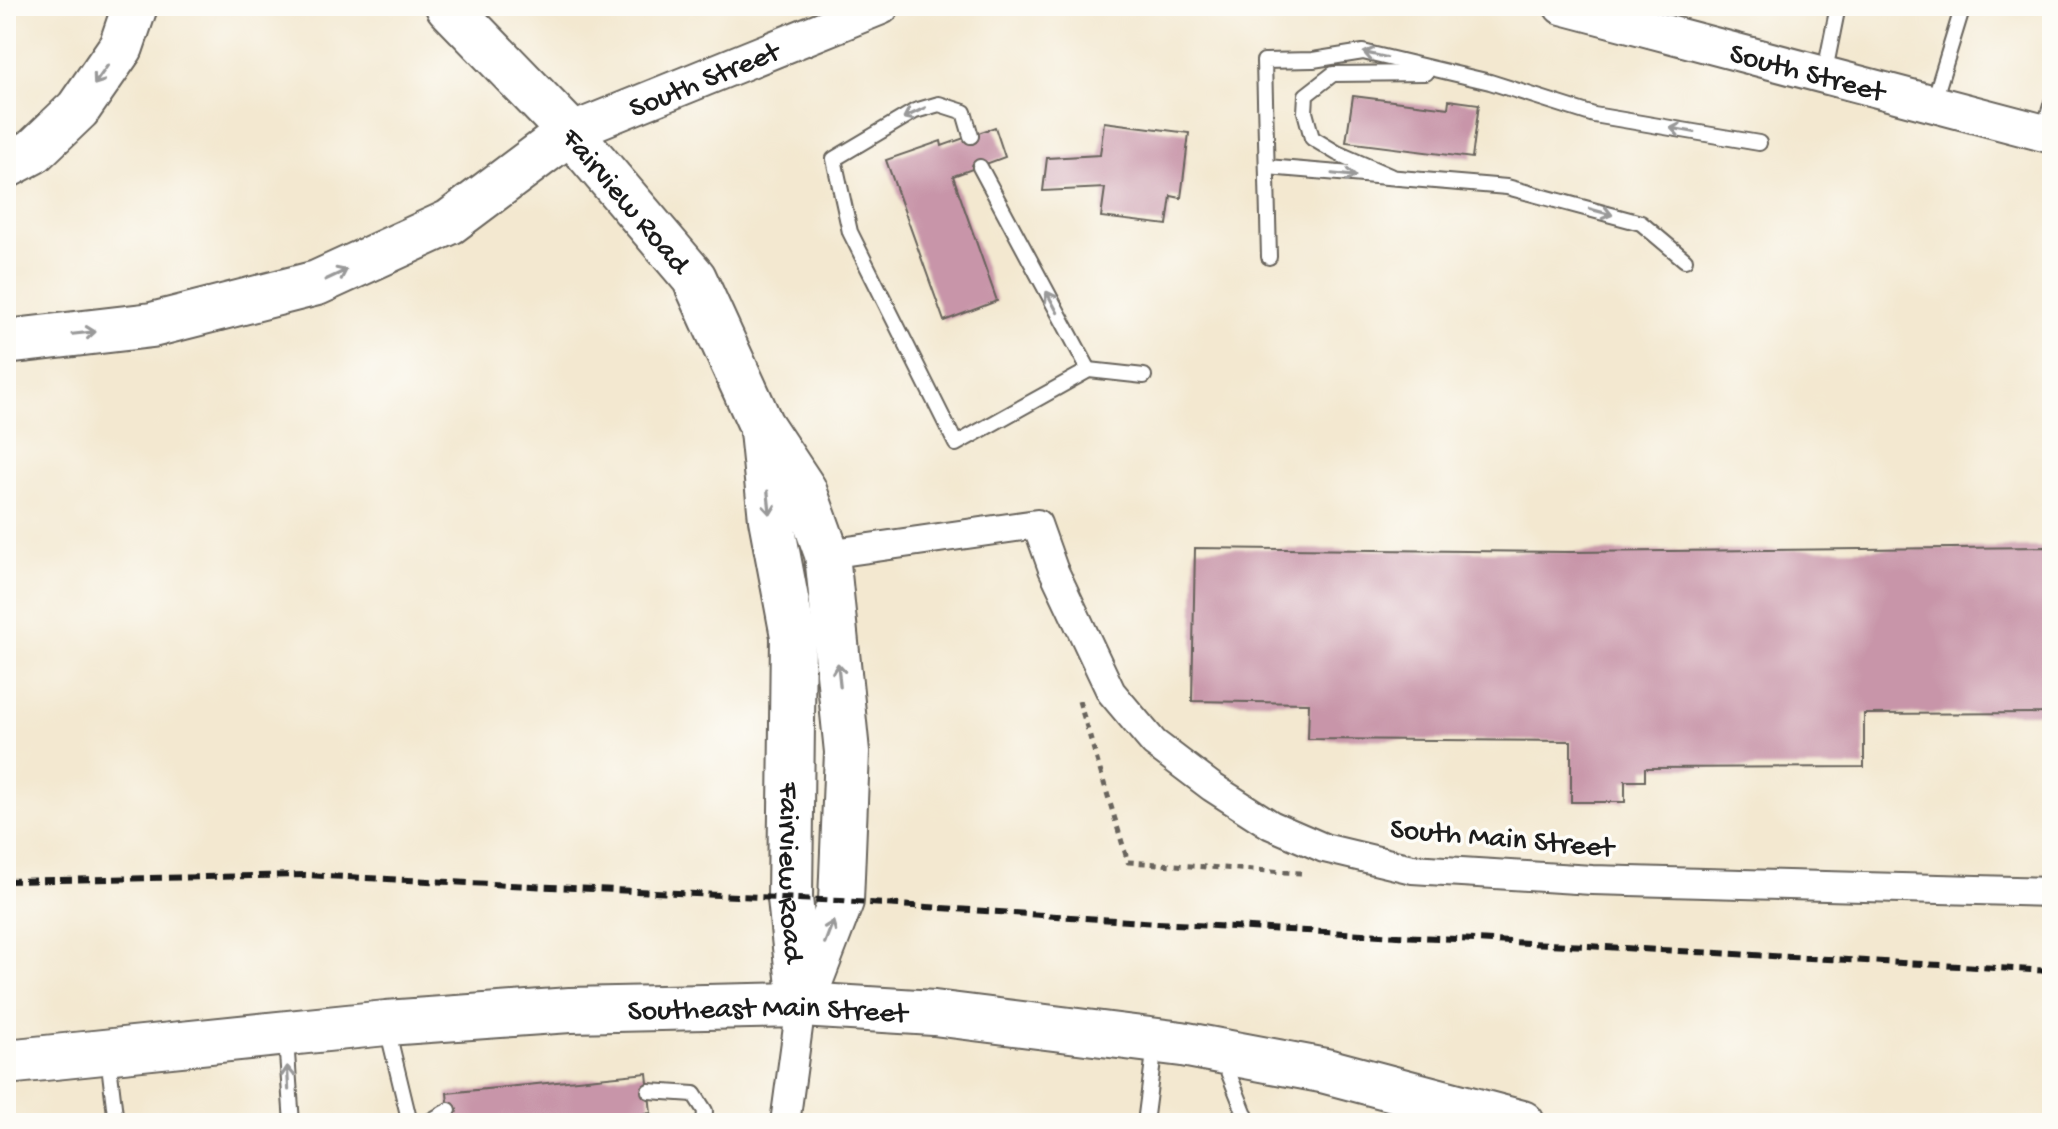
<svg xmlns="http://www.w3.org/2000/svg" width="2058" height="1129" font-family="'Gochi Hand',sans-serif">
  <rect width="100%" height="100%" fill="#fdfcf7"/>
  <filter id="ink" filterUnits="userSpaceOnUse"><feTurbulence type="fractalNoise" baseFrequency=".0125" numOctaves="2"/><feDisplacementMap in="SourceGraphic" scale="16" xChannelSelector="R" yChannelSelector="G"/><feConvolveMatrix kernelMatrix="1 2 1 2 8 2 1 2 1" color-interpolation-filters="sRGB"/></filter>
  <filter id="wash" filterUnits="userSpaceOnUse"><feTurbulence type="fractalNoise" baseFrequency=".006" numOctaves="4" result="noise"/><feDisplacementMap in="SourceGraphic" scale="32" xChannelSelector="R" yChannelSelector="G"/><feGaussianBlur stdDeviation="1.8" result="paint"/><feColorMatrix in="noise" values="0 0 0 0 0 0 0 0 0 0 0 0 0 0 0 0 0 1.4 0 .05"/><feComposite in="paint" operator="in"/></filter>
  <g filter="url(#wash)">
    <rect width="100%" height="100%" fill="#f3e8d0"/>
    <g id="blocks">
      <g fill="#c895a9">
        <polygon points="1353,96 1448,108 1449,100 1479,104 1472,158 1346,142"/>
        <polygon points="1104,122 1189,133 1181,198 1171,196 1167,225 1101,217 1105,188 1043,191 1047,158 1100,155"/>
        <polygon points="995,127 1005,157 953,176 997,301 944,321 886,160 941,141 942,146"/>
        <polygon points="2052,547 2052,713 1864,714 1864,767 1645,768 1645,781 1625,781 1625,802 1571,802 1571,741 1308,739 1309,703 1192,701 1195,548 1570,552"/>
        <polygon points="647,1073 651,1113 634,1115 634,1123 450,1123 447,1093"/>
      </g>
    </g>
  </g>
  <g filter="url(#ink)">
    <use href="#blocks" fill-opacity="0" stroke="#67635b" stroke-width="2"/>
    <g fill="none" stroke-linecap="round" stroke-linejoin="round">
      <defs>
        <g id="service">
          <polyline points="2052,6 2052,7"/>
          <polyline points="1824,76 1838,6"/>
          <polyline points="1933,104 1963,6"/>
          <polyline points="2043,132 2052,102"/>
          <polyline points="971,136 964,112 939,104 915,111 834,159 850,232 956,444 1089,370 1144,376"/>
          <polyline points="980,167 1089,370"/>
          <polyline points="1267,167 1507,187 1641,223 1685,260"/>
          <polyline points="1390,176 1337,153 1312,138 1305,112 1306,95 1333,74 1426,73"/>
          <polyline points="1269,257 1264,61 1313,60 1363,52 1490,82 1594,115 1759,143"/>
          <polyline points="387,1028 410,1123"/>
          <polyline points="286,1040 292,1123"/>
          <polyline points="108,1056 116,1123"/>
          <polyline points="1223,1059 1247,1119"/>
          <polyline points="649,1091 694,1094 705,1111 704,1123"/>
          <polyline points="427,1123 449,1110"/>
          <polyline points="1145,1123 1155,1045"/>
        </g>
        <g id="minor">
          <polyline points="827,554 1037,524 1053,569 1111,692 1154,743 1212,787 1271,825 1324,848 1412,869 1592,880 2052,892"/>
          <polyline points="785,1123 801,1005"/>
        </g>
        <g id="tertiary">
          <path id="s1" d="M1562,6L2052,135"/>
          <path id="s2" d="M570,132L881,6"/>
        </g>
        <g id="primary">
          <path id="s3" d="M448,6L570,132L694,278L761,425L804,490L827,554L847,752L841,901L801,1005"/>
          <path id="s4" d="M762,431L771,519L793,636L790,898L800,996"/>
          <path id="s5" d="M6,1062L386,1023L570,1010L801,1005L934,1013L1182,1044L1326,1071L1522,1123"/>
        </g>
        <g id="motorway">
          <polyline points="6,166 34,151 78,109 121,47 135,6"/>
          <polyline points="6,342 152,325 317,283 450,222 570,132"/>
        </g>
      </defs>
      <use href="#service" stroke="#67635b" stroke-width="18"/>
      <use href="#minor" stroke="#67635b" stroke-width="32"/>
      <use href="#tertiary" stroke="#67635b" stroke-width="40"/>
      <use href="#primary" stroke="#67635b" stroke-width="48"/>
      <use href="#motorway" stroke="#67635b" stroke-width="48"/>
      <polyline stroke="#67635b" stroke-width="5" stroke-dasharray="6 6" stroke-linecap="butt" points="1079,701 1128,862 1301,873"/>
      <use href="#service" stroke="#fff" stroke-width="14"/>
      <use href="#minor" stroke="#fff" stroke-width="28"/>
      <use href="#tertiary" stroke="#fff" stroke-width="36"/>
      <use href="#primary" stroke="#fff" stroke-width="44"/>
      <use href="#motorway" stroke="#fff" stroke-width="44"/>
      <polyline stroke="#1c1c1c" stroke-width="6" stroke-dasharray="12 6" stroke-linecap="butt" points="6,881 305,875 841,901 1157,923 2052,971"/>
    </g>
    <defs><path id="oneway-shaft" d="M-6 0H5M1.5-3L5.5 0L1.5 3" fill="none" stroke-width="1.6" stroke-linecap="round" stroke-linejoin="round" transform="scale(2)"/></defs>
    <g stroke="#999">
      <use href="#oneway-shaft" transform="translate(1375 55) rotate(-168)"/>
      <use href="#oneway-shaft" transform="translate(101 75) rotate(125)"/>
      <use href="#oneway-shaft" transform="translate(914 113) rotate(155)"/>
      <use href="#oneway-shaft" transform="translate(1682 130) rotate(-170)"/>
      <use href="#oneway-shaft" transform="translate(1344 175) rotate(6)"/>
      <use href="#oneway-shaft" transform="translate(1601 212) rotate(15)"/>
      <use href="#oneway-shaft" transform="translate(336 275) rotate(-25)"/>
      <use href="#oneway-shaft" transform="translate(1052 302) rotate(-118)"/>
      <use href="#oneway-shaft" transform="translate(84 333) rotate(-6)"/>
      <use href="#oneway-shaft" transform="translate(769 503) rotate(84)"/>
      <use href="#oneway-shaft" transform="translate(839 675) rotate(-96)"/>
      <use href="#oneway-shaft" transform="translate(829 932) rotate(-69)"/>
      <use href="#oneway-shaft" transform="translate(288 1078) rotate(-93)"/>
    </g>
  </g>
  <g text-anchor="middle" stroke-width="7" stroke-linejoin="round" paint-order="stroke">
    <g font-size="30" fill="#1c1c1c" stroke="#fdfcf7">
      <text dy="10" stroke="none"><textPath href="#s1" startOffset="254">South Street</textPath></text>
      <text dy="10" stroke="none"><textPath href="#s2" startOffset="144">South Street</textPath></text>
      <text dy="10" stroke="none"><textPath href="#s3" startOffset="264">Fairview Road</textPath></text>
      <text transform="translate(1502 836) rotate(5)" y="10">South Main Street</text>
      <text dy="10" stroke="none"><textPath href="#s4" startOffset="444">Fairview Road</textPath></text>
      <text dy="10" stroke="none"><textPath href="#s5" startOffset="764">Southeast Main Street</textPath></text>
    </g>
  </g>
  <rect width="2058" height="1129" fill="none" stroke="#fdfcf7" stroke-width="32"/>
</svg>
